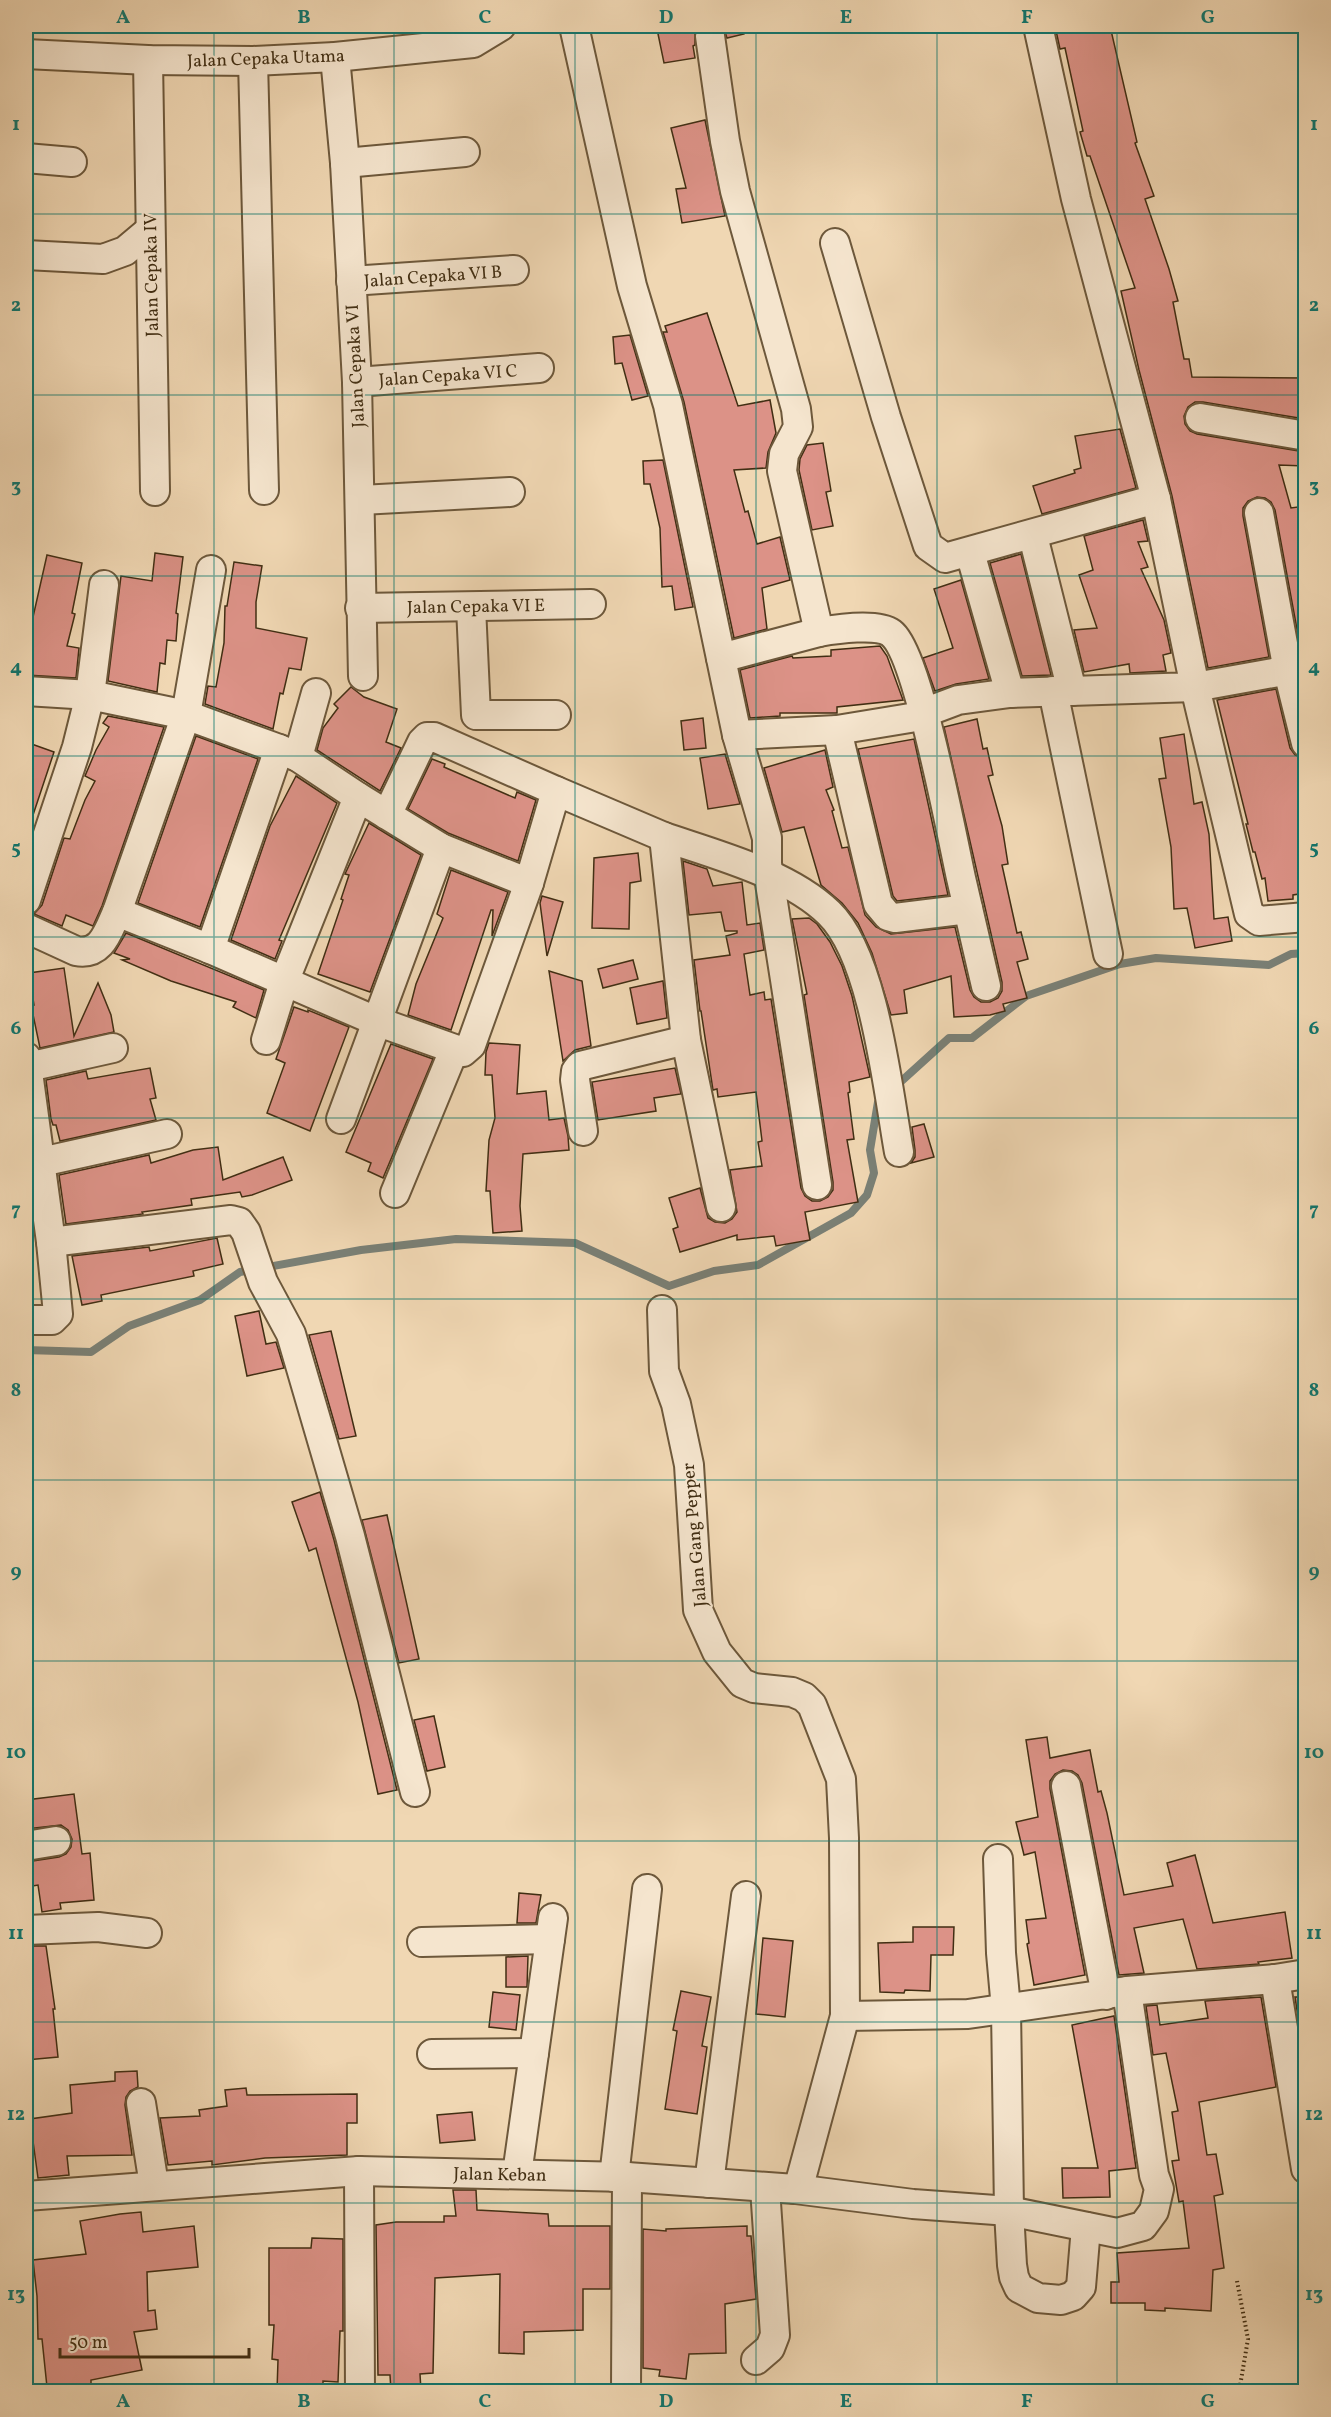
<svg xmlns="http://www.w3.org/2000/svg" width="1331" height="2417" font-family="Vollkorn,serif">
  <rect width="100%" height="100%" fill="#f0d7b3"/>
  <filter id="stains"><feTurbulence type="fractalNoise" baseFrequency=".00333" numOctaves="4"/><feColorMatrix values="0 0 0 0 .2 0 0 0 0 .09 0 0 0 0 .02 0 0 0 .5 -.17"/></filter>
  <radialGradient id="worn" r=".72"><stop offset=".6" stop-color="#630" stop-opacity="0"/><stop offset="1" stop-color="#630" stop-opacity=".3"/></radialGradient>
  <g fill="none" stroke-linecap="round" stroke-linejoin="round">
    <g stroke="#7a8076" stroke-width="8">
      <polyline points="896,1086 949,1038 972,1038 1026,996 1120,964 1156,958 1269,965 1291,954 1306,953"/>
      <polyline points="26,1350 91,1352 129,1326 200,1300 240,1272 361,1250 456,1239 575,1243 669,1286 714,1271 758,1265 851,1213 867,1195 874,1173 870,1150 878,1102 882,1098"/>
    </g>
  </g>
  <g fill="#dc9287" stroke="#412e13" stroke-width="1.5">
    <polygon points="673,26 698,26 695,30 695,45 693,46 695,58 664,63 657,29"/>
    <polygon points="723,26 743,26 744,34 727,38"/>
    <polygon points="1055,26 1110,26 1137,142 1135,143 1154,196 1145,199 1169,269 1178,301 1173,302 1184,359 1189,359 1192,377 1305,378 1305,419 1203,402 1195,402 1188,407 1184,416 1185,424 1190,431 1197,434 1305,452 1305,466 1279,465 1291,508 1305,506 1305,651 1301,651 1275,510 1271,502 1265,498 1257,497 1248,501 1243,508 1243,516 1269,657 1208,668 1172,496 1139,370 1121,291 1135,288 1090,156 1087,156 1080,132 1083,131 1065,48 1060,49"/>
    <polygon points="705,120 725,216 682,223 676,189 686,188 671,128"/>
    <polygon points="707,313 738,406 770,400 776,433 768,452 766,468 734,470 745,512 748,511 757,544 780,537 790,580 762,588 767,629 734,638 684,402 663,332 667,332 665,326"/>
    <polygon points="630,335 648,396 632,400 622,363 615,364 613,337"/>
    <polygon points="1120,429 1136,488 1042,514 1033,486 1075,473 1074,470 1081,468 1075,436"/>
    <polygon points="823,443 831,491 826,492 833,526 812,530 799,470 800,459 807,445"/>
    <polygon points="663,460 693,607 675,610 672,586 662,587 660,528 650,484 644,484 643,461"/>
    <polygon points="1143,520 1148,541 1138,542 1148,567 1141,569 1164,620 1171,653 1163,655 1166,671 1130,673 1129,664 1084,672 1074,630 1097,628 1079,575 1093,570 1084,536"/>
    <polygon points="155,553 183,557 176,613 178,614 176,641 167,640 165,664 160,663 157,692 108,681 121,576 152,581"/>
    <polygon points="1021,554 1051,675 1022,676 990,563"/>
    <polygon points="47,555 82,563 72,613 75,614 67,646 79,648 76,678 26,675 26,648"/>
    <polygon points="234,562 262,566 256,602 256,628 307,638 301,670 289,668 283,694 280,693 273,729 205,704 208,686 216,687 224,643 225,606 227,606"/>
    <polygon points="961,580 989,679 956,684 935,691 923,658 953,648 934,589"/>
    <polygon points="880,646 887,656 903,700 837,707 837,713 780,713 780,716 750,718 740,670 792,656 793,658 831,656 831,650"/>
    <polygon points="351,687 364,697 397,709 386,742 401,748 380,791 317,750 323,728 338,708 334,704"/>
    <polygon points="1276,689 1290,748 1295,755 1305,759 1305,893 1293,895 1293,899 1268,901 1265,878 1262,879 1255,852 1253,852 1246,824 1248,824 1217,700"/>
    <polygon points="108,716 164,727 102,906 93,926 66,915 62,926 34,914 42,905 64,838 70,839 85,800 95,781 85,776 96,750 109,727 103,723"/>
    <polygon points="703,718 706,748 684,750 681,721"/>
    <polygon points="977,719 983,749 987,748 993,775 988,776 1002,826 1008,864 1002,865 1017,933 1021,932 1028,959 1017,962 1027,998 1003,1004 1005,1011 990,1015 954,1017 951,976 904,990 907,1013 891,1015 872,953 858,923 842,903 821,885 804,827 782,832 764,768 825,750 833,787 826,790 834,810 832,811 842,848 848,847 865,915 876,927 891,934 955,927 970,990 974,997 981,1002 990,1002 998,998 1002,991 1002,982 944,727"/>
    <polygon points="1184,734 1194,804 1202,802 1209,834 1214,919 1228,917 1232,941 1195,948 1187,908 1174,909 1171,847 1159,779 1166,778 1160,738"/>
    <polygon points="196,736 258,759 200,927 138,903"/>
    <polygon points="914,739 948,895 897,901 893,896 858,749"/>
    <polygon points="26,742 54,752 29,827 26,826"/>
    <polygon points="725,754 740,804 708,809 700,758"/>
    <polygon points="432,759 445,764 444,767 515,798 517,792 536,800 518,861 448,833 408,809"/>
    <polygon points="296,776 337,803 279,940 282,941 275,959 231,940 270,826"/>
    <polygon points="369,823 421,855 370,992 318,974 343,900 341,899 349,875 345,874"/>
    <polygon points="638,853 641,881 630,883 629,929 592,928 594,858"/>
    <polygon points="683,861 707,869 713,886 742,882 747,925 760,923 764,950 744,954 750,995 764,992 765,1000 771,999 801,1188 805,1196 812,1201 820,1201 828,1197 833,1190 833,1182 804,995 807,994 792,919 809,918 817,924 830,942 842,966 852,996 870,1077 849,1082 850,1092 848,1093 854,1139 847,1140 858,1202 805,1212 810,1240 776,1246 774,1236 737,1240 737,1235 680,1252 673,1229 678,1227 669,1198 700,1188 708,1218 715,1222 725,1223 732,1219 737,1212 730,1170 762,1166 758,1142 762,1141 756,1092 718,1097 717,1089 713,1090 701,1011 700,1011 694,960 730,955 726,936 737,933 737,931 725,931 721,912 689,915"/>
    <polygon points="451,870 508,892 492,936 493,910 491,910 451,1030 408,1015 416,984 443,918 437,914"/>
    <polygon points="542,896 563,902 547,956 540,903"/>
    <polygon points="126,933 264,990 256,1018 233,1007 236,1002 171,981 122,960 130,959 114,953"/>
    <polygon points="633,960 638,979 603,988 598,969"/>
    <polygon points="64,968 74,1036 98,983 111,1015 114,1032 40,1048 31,1005 34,1005 29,973"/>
    <polygon points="549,971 582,981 591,1046 575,1050 563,1061"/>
    <polygon points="663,981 667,1018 637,1024 630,988"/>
    <polygon points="294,1007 308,1012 308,1010 349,1027 310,1131 267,1113 285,1063 276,1059"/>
    <polygon points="489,1043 520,1045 517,1094 546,1091 549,1120 564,1118 568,1136 569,1150 523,1154 520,1206 522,1231 493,1233 490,1191 486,1191 489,1140 495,1118 492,1075 485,1075 486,1052"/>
    <polygon points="391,1044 433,1059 383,1178 368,1171 371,1163 346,1152"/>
    <polygon points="150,1068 156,1098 150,1099 156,1120 60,1141 56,1125 53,1125 51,1119 46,1080 86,1071 88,1079"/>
    <polygon points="675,1068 681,1094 654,1098 656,1111 598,1120 592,1082"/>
    <polygon points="924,1124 934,1157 911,1163 915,1157 915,1150 912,1127"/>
    <polygon points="218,1147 223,1180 283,1157 292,1180 252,1195 242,1197 240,1192 191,1199 192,1205 142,1212 143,1214 66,1224 59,1175 149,1155 151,1163 193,1150"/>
    <polygon points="217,1238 223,1264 193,1271 194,1276 101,1295 102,1301 82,1305 72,1256 149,1247 150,1251"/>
    <polygon points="259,1311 266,1344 276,1342 284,1368 247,1376 235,1316"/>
    <polygon points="331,1331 356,1436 339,1439 309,1335"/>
    <polygon points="320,1492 334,1540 397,1790 378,1794 358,1702 316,1548 309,1551 292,1502"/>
    <polygon points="387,1515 419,1659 399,1663 362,1520"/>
    <polygon points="434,1716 445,1767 427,1771 414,1720"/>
    <polygon points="1047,1737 1050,1758 1090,1750 1098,1792 1101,1791 1107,1813 1124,1895 1173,1886 1167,1863 1195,1855 1213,1923 1285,1912 1292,1958 1258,1962 1259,1964 1197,1969 1183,1919 1134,1928 1144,1973 1119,1975 1082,1783 1078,1775 1072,1771 1063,1770 1055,1774 1050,1781 1050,1789 1085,1975 1034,1985 1027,1944 1029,1943 1026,1920 1046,1918 1035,1852 1024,1855 1016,1822 1038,1817 1026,1740"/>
    <polygon points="74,1794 82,1854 90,1853 94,1900 60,1903 61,1909 42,1912 38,1885 26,1887 26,1862 59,1857 66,1854 71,1847 72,1839 68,1830 61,1825 26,1829 26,1800"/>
    <polygon points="519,1893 541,1895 536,1923 517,1923"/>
    <polygon points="913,1927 954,1927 953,1955 931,1955 930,1991 905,1990 904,1993 880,1992 878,1943 913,1942"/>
    <polygon points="763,1938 793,1941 785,2017 756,2014"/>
    <polygon points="26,1946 46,1946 55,2009 53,2009 58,2057 26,2060"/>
    <polygon points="528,1956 527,1987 506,1987 506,1957"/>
    <polygon points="681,1991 711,1997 702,2046 707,2047 697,2114 665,2109 677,2031 673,2030"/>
    <polygon points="493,1992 520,1995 516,2030 489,2027"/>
    <polygon points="1261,1997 1276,2087 1199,2102 1207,2155 1216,2154 1223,2194 1214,2196 1224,2268 1213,2270 1211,2311 1165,2308 1165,2311 1145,2310 1145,2303 1111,2303 1111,2282 1119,2282 1117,2253 1189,2248 1183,2201 1179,2202 1172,2161 1179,2160 1172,2112 1178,2111 1166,2053 1153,2055 1146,2006 1157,2005 1160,2025 1208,2018 1205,2001"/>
    <polygon points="1295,1997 1305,1997 1305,2063"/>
    <polygon points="1114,2016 1136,2168 1109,2171 1110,2197 1063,2198 1062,2168 1098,2168 1072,2025"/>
    <polygon points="137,2071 138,2087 130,2091 126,2097 125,2105 132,2155 67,2156 69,2175 38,2178 30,2119 72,2113 70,2085 115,2081 115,2072"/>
    <polygon points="246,2088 247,2095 357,2094 357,2123 347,2123 347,2155 265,2158 212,2165 212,2161 168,2165 160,2118 200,2116 199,2110 227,2106 225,2090"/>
    <polygon points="472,2112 475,2140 440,2143 437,2115"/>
    <polygon points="453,2190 476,2190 477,2210 548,2214 549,2226 610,2226 610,2289 583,2289 583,2330 524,2332 524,2354 499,2353 500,2274 435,2278 433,2373 420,2374 421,2391 391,2391 390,2375 378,2375 376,2225 396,2222 444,2222 444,2216 456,2216"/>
    <polygon points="141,2212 143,2232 194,2226 198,2267 147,2272 148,2311 155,2310 157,2329 134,2332 142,2370 91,2380 91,2386 47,2387 42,2339 38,2339 37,2296 33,2260 86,2254 80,2221 120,2214"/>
    <polygon points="747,2226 747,2236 751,2236 756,2299 725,2304 726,2353 689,2354 686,2379 659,2376 660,2370 643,2368 643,2229 666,2231 666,2229"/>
    <polygon points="312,2238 343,2239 343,2331 340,2331 338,2382 323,2381 323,2391 277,2391 278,2360 272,2359 274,2325 269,2325 269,2248 311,2248"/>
  </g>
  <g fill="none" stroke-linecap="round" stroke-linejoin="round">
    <defs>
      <g id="minor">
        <polyline points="574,26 632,286 668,405 737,735 837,730 910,718 958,700 1010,693 1195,687 1156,499 1076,199 1038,26"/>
        <path d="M710,36L725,141L735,191L796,409L798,427L784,454L782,471L819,632C836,629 878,623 891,633C918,653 952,837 961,878C969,914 978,950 986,986"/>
        <polyline points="26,54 148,60 253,61 335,57 473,43 501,26"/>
        <polyline points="335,57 345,163 357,382 363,676"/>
        <polyline points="148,60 155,491"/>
        <polyline points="253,61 264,490"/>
        <polyline points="26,158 72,162"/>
        <polyline points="345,163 465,152"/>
        <polyline points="835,243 886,417 928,546 945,558 1156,499"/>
        <polyline points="26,255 103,259 125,251 150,230"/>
        <polyline points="351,281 514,270"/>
        <polyline points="357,382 539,368"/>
        <polyline points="1200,418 1306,436"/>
        <polyline points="361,500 510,492"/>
        <polyline points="1259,513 1288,671 1306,743"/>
        <polyline points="1035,544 1072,691"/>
        <polyline points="973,563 1010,693"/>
        <polyline points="471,607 476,715 556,715"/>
        <polyline points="360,608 591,604"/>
        <polyline points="721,658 819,632"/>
        <polyline points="1306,667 1195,687 1249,914 1259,921 1306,917"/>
        <polyline points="26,691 90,695 186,715 279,749 298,757 358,797 441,848 529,883"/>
        <polyline points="1053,691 1108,954"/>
        <polyline points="837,730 878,904 888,916 895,918 968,909"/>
        <polyline points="737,735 767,838 767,864 817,1185"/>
        <polyline points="298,757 316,693"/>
        <polyline points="556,791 664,837"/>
        <polyline points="26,900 77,747 90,695 104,585"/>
        <polyline points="117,912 186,715 211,570"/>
        <path d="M26,928L76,951C102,956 108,931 117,912L210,949L376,1021L463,1052L471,1045L529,883L556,791L434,737H427L422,742L387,815"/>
        <polyline points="210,949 279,749"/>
        <polyline points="266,1040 284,982 358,797"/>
        <polyline points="26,1057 51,1242 58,1314 52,1320 26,1320"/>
        <polyline points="28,1067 113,1048"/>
        <polyline points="341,1119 441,848"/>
        <polyline points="583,1131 575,1080 576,1071 580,1066 686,1040"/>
        <polyline points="41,1162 167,1134"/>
        <polyline points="395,1193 454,1050"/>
        <path d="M721,1207L686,1040L664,837C717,855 789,874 829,913C874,956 888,1091 899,1152"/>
        <polyline points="51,1242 231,1220 239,1222 246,1232 263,1282 291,1334 350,1536 415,1792"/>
        <polyline points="1066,1786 1106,1995"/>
        <polyline points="26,1846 56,1841"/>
        <polyline points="998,1859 1001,1953 1006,2009 1009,2211 1012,2265 1014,2277 1019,2288 1038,2298 1061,2300 1073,2296 1081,2287 1086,2227"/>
        <polyline points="26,1930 98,1927 147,1933"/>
        <polyline points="422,1942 550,1939"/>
        <polyline points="1275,1979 1306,2169"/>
        <polyline points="845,2016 968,2014 1127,1991 1275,1979 1306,1974"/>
        <polyline points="432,2054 534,2053"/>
        <polyline points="141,2103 154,2185"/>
        <polyline points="359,2171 360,2392"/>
        <polyline points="517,2174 553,1918"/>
        <polyline points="614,2177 647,1889"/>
        <polyline points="709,2183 746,1896"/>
        <polyline points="795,2189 913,2204 1009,2211 1117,2233 1143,2226 1154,2211 1159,2189 1154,2175 1127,1991"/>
        <polyline points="26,2196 359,2171 627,2177 795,2189 799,2186 845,2016 844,1838 841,1779 812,1705 804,1697 792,1692 754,1688 742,1683 717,1652 698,1610 689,1465 676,1404 664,1371 662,1310"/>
        <polyline points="756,2360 770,2348 775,2335 765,2188"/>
        <polyline points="626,2392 627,2177"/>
      </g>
    </defs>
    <use href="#minor" stroke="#6d583b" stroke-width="32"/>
    <polyline stroke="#412e13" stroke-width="4" stroke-dasharray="1.5 3" stroke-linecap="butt" points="1237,2281 1248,2339 1239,2392"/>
    <use href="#minor" stroke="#f5e5ce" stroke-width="28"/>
  </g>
  <path fill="none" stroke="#0f766e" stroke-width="1.5" stroke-opacity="0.55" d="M214,26V2392M394,26V2392M575,26V2392M756,26V2392M937,26V2392M1117,26V2392M26,214H1306M26,395H1306M26,576H1306M26,756H1306M26,937H1306M26,1118H1306M26,1299H1306M26,1480H1306M26,1661H1306M26,1841H1306M26,2022H1306M26,2203H1306"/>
  <g text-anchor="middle" stroke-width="4.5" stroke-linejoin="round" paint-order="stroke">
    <g font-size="18" fill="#412e13" stroke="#f5e5ce">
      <text transform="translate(266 58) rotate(-2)" y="6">Jalan Cepaka Utama</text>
      <text transform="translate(151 275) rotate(-91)" y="6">Jalan Cepaka IV</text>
      <text transform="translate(433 276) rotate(-4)" y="6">Jalan Cepaka VI B</text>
      <text transform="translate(355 366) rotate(-93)" y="6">Jalan Cepaka VI</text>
      <text transform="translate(448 375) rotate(-4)" y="6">Jalan Cepaka VI C</text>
      <text transform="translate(476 606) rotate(-1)" y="6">Jalan Cepaka VI E</text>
      <text transform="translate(694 1535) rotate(-95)" y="6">Jalan Gang Pepper</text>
      <text transform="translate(500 2174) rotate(1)" y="6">Jalan Keban</text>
    </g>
  </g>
  <rect width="1331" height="2417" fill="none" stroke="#f0d7b3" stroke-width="66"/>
  <path d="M60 2348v9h189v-9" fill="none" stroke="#412e13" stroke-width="3"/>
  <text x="69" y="2348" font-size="18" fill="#412e13" stroke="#f5e5ce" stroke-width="4.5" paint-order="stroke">50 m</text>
  <rect x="33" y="33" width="1265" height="2351" fill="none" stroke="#0f766e" stroke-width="2"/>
  <g font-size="20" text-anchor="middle" font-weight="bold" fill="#0f766e">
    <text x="123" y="23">A</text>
    <text x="304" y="23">B</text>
    <text x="485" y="23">C</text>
    <text x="666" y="23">D</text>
    <text x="846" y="23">E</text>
    <text x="1027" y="23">F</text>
    <text x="1208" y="23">G</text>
    <text x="16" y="130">1</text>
    <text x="1314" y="130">1</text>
    <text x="16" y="311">2</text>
    <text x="1314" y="311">2</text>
    <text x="16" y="492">3</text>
    <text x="1314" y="492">3</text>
    <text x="16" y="673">4</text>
    <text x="1314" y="673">4</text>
    <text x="16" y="854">5</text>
    <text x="1314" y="854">5</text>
    <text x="16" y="1034">6</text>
    <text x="1314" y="1034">6</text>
    <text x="16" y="1215">7</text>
    <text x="1314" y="1215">7</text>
    <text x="16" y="1396">8</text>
    <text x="1314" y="1396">8</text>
    <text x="16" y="1577">9</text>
    <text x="1314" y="1577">9</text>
    <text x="16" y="1758">10</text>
    <text x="1314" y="1758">10</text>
    <text x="16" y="1939">11</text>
    <text x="1314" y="1939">11</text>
    <text x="16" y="2120">12</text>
    <text x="1314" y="2120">12</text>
    <text x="16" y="2300">13</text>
    <text x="1314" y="2300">13</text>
    <text x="123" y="2407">A</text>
    <text x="304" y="2407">B</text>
    <text x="485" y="2407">C</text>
    <text x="666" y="2407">D</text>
    <text x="846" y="2407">E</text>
    <text x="1027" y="2407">F</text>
    <text x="1208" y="2407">G</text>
  </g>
  <rect width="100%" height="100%" filter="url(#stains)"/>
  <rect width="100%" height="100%" fill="url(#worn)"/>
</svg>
